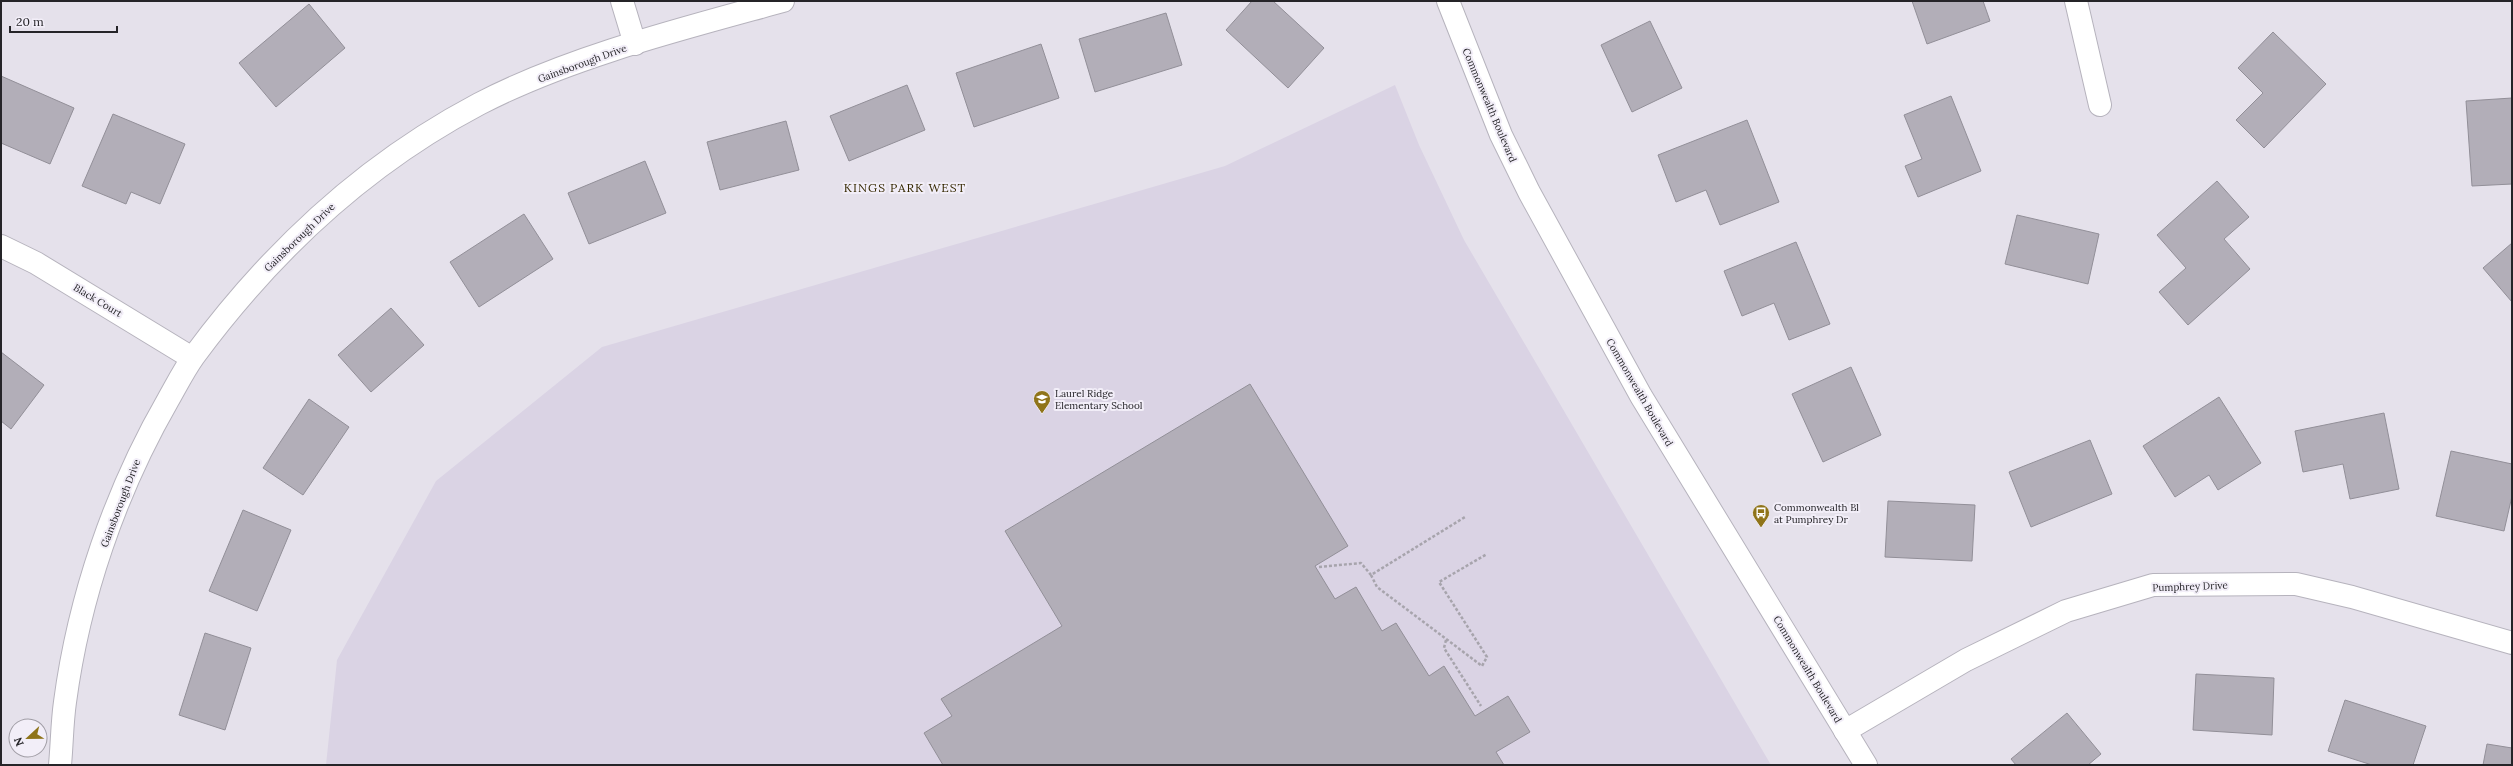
<svg xmlns="http://www.w3.org/2000/svg" width="2513" height="766" font-family="Lora,serif">
  <rect width="100%" height="100%" fill="#e5e1eb"/>
  <polygon fill="#dad3e4" points="1395,85 1419,145 1464,240 1771,765 326,765 337,660 436,481 602,347 1225,166"/>
  <g fill="#b2aeb8" stroke="#928f98">
    <polygon points="1252,1 1273,1 1324,48 1288,88 1226,30"/>
    <polygon points="1912,1 1983,1 1990,21 1927,44"/>
    <polygon points="309,4 345,48 276,107 239,63"/>
    <polygon points="1166,13 1182,65 1095,92 1079,39"/>
    <polygon points="1650,21 1682,88 1632,112 1601,45"/>
    <polygon points="2273,32 2326,84 2264,148 2236,120 2263,93 2238,68"/>
    <polygon points="1041,44 1059,98 974,127 956,73"/>
    <polygon points="1,76 74,108 50,164 1,143"/>
    <polygon points="907,85 925,130 849,161 830,116"/>
    <polygon points="1951,96 1981,171 1918,197 1905,166 1922,159 1904,115"/>
    <polygon points="2512,98 2512,184 2472,186 2466,101"/>
    <polygon points="113,114 185,144 160,204 131,192 126,204 82,186"/>
    <polygon points="1747,120 1779,202 1720,225 1706,190 1676,202 1658,155"/>
    <polygon points="786,121 799,170 720,190 707,142"/>
    <polygon points="645,161 666,213 589,244 568,193"/>
    <polygon points="2217,181 2249,217 2224,239 2250,269 2188,325 2159,292 2186,268 2157,235"/>
    <polygon points="524,214 553,259 479,307 450,262"/>
    <polygon points="2017,215 2099,234 2088,284 2005,264"/>
    <polygon points="1796,242 1830,324 1789,340 1774,303 1742,316 1724,271"/>
    <polygon points="2512,243 2512,302 2483,268"/>
    <polygon points="391,308 424,345 371,392 338,355"/>
    <polygon points="1,352 44,385 11,429 1,421"/>
    <polygon points="1851,367 1881,435 1823,462 1792,394"/>
    <polygon points="1250,384 1348,546 1315,566 1335,599 1356,587 1382,631 1396,623 1429,676 1444,666 1475,716 1508,696 1530,732 1496,752 1504,765 943,765 924,733 952,716 941,699 1062,626 1005,531"/>
    <polygon points="2219,397 2261,463 2218,490 2209,475 2175,497 2143,446"/>
    <polygon points="309,399 349,427 303,495 263,468"/>
    <polygon points="2384,413 2399,489 2350,499 2343,464 2303,472 2295,431"/>
    <polygon points="2090,440 2112,494 2031,527 2009,472"/>
    <polygon points="2451,451 2512,464 2512,496 2504,531 2436,516"/>
    <polygon points="1888,501 1975,505 1972,561 1885,557"/>
    <polygon points="243,510 291,530 257,611 209,591"/>
    <polygon points="205,633 251,648 225,730 179,715"/>
    <polygon points="2196,674 2274,678 2272,735 2193,730"/>
    <polygon points="2345,700 2426,726 2413,765 2372,765 2328,751"/>
    <polygon points="2067,713 2101,754 2088,765 2016,765 2011,759"/>
    <polygon points="2487,744 2512,748 2512,765 2483,765"/>
  </g>
  <g fill="none" stroke-linecap="round" stroke-linejoin="round">
    <defs>
      <g id="street">
        <polyline points="622,1 635,44"/>
        <polyline points="2076,1 2100,105"/>
        <polyline points="1,246 36,263 192,358"/>
        <polyline points="1845,731 1966,660 2066,611 2153,585 2296,584 2352,597 2512,643"/>
        <path d="M60,765C62,744 62,723 65,702C79,597 115,492 168,400C176,386 184,370 194,356C270,253 365,164 479,104C569,57 685,28 783,1"/>
      </g>
      <polyline id="secondary" points="1448,1 1501,135 1529,192 1641,396 1866,765"/>
    </defs>
    <use href="#street" stroke="#b6b3bd" stroke-width="24"/>
    <use href="#secondary" stroke="#b6b3bd" stroke-width="24"/>
    <g stroke="#a7a4ac" stroke-width="2.5" stroke-dasharray="3 2" stroke-linecap="butt">
      <polyline points="1319,567 1361,563 1371,575 1465,517"/>
      <polyline points="1371,575 1377,587 1482,666 1487,657 1439,582 1487,554"/>
      <polyline points="1446,640 1444,648 1481,706"/>
    </g>
    <use href="#street" stroke="#fff" stroke-width="22"/>
    <use href="#secondary" stroke="#fff" stroke-width="22"/>
  </g>
  <defs>
    <symbol id="school-pin" viewBox="-11 -11 22 30"><path d="M0 17L-7.5 6A9.5 9.5 0 1 1 7.5 6Z" fill="#8f7419" stroke="#f2eef8"/><path d="M0-5L7-2L0 1L-7-2ZM-4 1L0 2.5L4 1V4Q0 6-4 4Z" fill="#fff"/></symbol>
    <symbol id="bus-pin" viewBox="-11 -11 22 30"><path d="M0 17L-7.5 6A9.5 9.5 0 1 1 7.5 6Z" fill="#8f7419" stroke="#f2eef8"/><path d="M-5-6H5V4H4V6H2V4H-2V6H-4V4H-5ZM-3.5-4V0h7V-4ZM-3.5 1.2v1.5H-2V1.2ZM2 1.2v1.5H3.5V1.2Z" fill="#fff"/></symbol>
  </defs>
  <g fill-rule="evenodd">
    <use href="#school-pin" x="1032" y="389" width="20" height="27"/>
    <use href="#bus-pin" x="1751" y="503" width="20" height="27"/>
  </g>
  <g text-anchor="middle" stroke-width="4" stroke-linejoin="round" paint-order="stroke">
    <g font-size="10" fill="#252428" stroke="#f2eef8">
      <text transform="translate(582 63) rotate(-20)" y="4">Gainsborough Drive</text>
      <text transform="translate(1490 105) rotate(67)" y="4">Commonwealth Boulevard</text>
      <text transform="translate(299 237) rotate(-44)" y="4">Gainsborough Drive</text>
      <text transform="translate(98 300) rotate(31)" y="4">Black Court</text>
      <text transform="translate(1640 392) rotate(60)" y="4">Commonwealth Boulevard</text>
      <text transform="translate(120 503) rotate(-69)" y="4">Gainsborough Drive</text>
      <text transform="translate(2190 586) rotate(-2)" y="4">Pumphrey Drive</text>
      <text transform="translate(1808 669) rotate(59)" y="4">Commonwealth Boulevard</text>
    </g>
    <g font-size="10" fill="#252428" stroke="#f2eef8" text-anchor="start">
      <text x="1055" y="397">Laurel Ridge<tspan x="1055" dy="12">Elementary School</tspan></text>
      <text x="1774" y="511">Commonwealth Bl<tspan x="1774" dy="12">at Pumphrey Dr</tspan></text>
    </g>
    <g font-size="12" letter-spacing="1" fill="#352800" stroke="#f2eef8">
      <text x="905" y="192">KINGS PARK WEST</text>
    </g>
  </g>
  <rect width="2513" height="766" fill="none" stroke="#252428" stroke-width="4"/>
  <g transform="translate(28 738) rotate(248)"><circle r="19" fill="#f2eef8" stroke="#a09da5"/>
  <path d="M0-3L7 15L0 10L-7 15Z" fill="#8f7419"/>
  <text y="-6" font-size="11" font-weight="bold" text-anchor="middle" fill="#252428">N</text>
  </g>
  <path d="M10 26v6h107v-6" fill="none" stroke="#252428" stroke-width="2"/>
  <text x="16" y="26" font-size="12" fill="#252428" stroke="#f2eef8" stroke-width="3" paint-order="stroke">20 m</text>
</svg>
